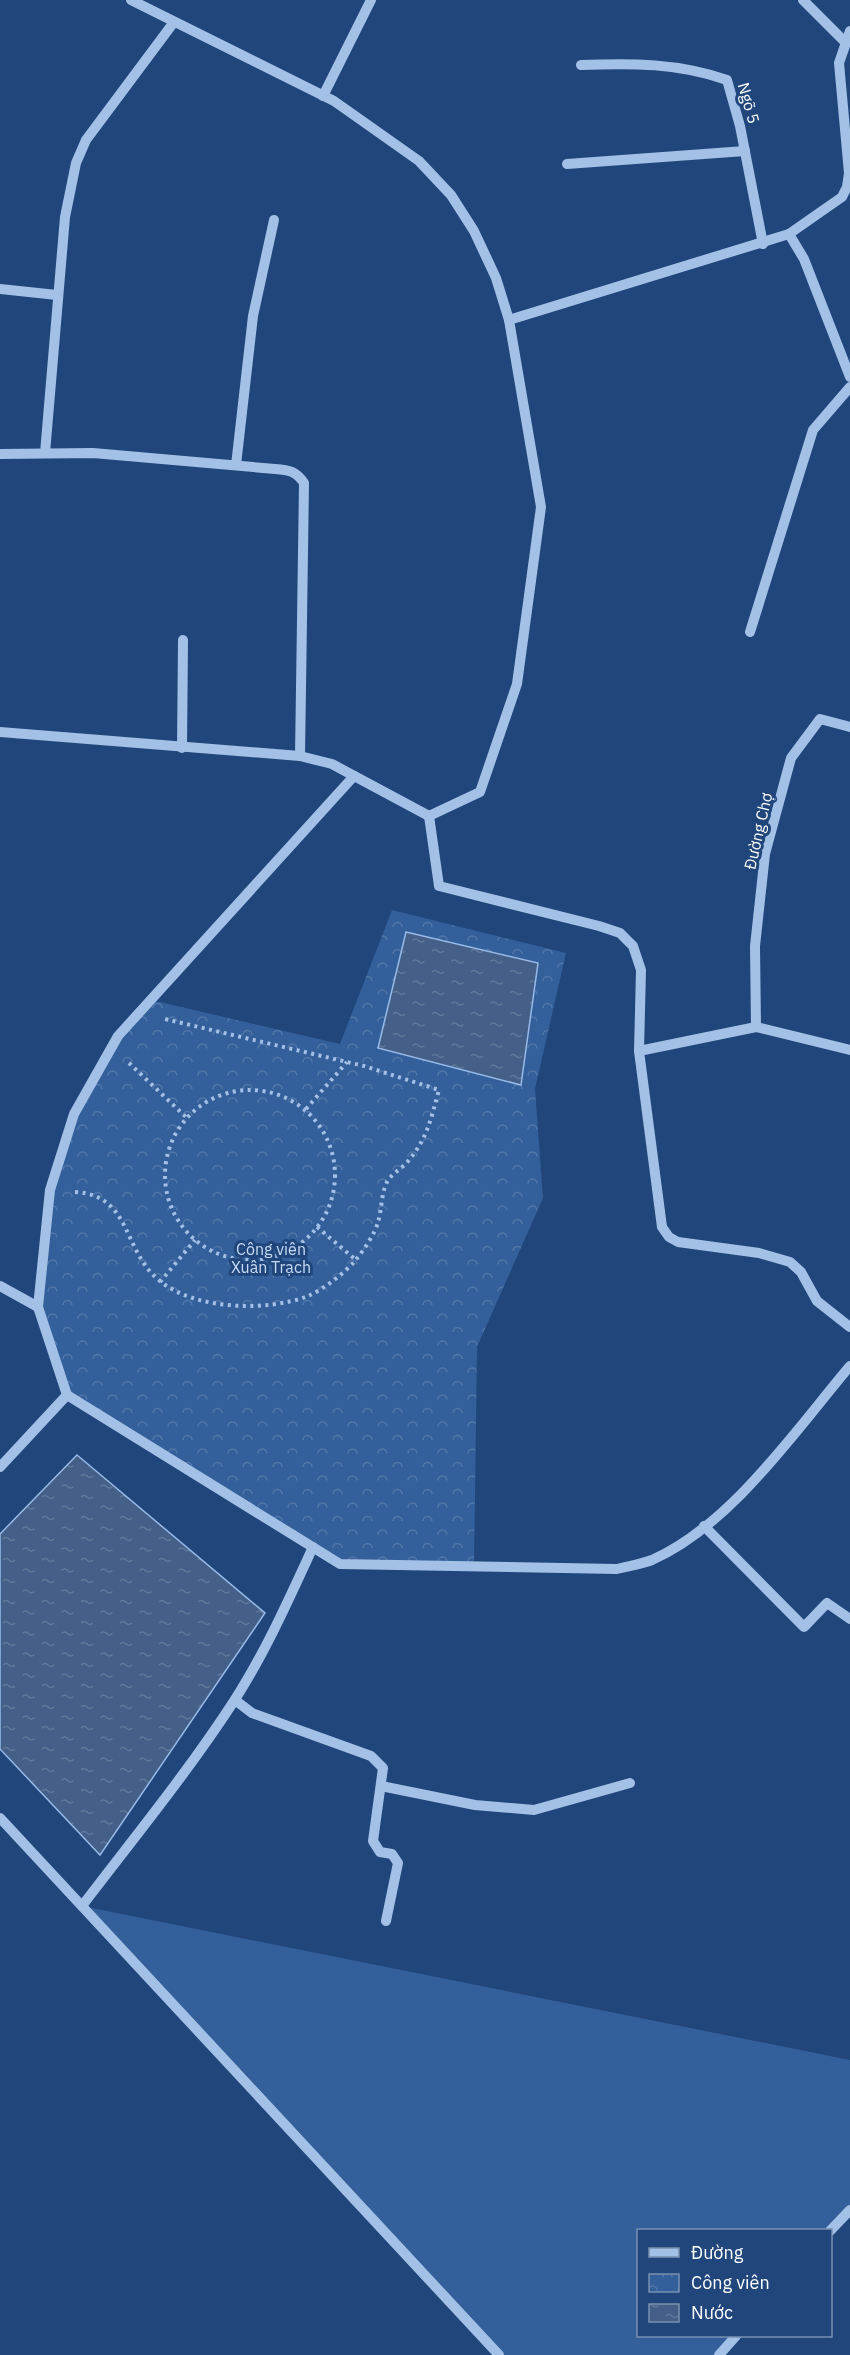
<svg xmlns="http://www.w3.org/2000/svg" width="850" height="2355" font-family="'IBM Plex Sans',sans-serif">
  <defs>
    <pattern id="park-crowns" width="20" height="18" patternUnits="userSpaceOnUse" patternTransform="scale(1.5)"><rect width="20" height="18" fill="#335f9a"/><path d="M2 6a3 3 0 1 1 6 0M12 15a3 3 0 1 1 6 0" fill="none" stroke="#5277a9"/></pattern>
    <pattern id="water-ripples" width="26" height="14" patternUnits="userSpaceOnUse" patternTransform="scale(1.5)"><rect width="26" height="14" fill="#446088"/><path d="M2 4q2-2 4 0t4 0M15 11q2-2 4 0t4 0" fill="none" stroke="#60789a"/></pattern>
  </defs>
  <rect width="100%" height="100%" fill="#20467c"/>
  <polygon fill="#335f9a" points="82,1906 850,2060 850,2210 830,2230 638,2230 638,2336 736,2336 719,2355 499,2355"/>
  <polygon fill="url(#park-crowns)" points="392,910 566,953 535,1089 543,1198 477,1347 474,1566 340,1564 67,1395 38,1307 50,1190 74,1114 118,1036 151,1000 340,1044"/>
  <g fill="url(#water-ripples)" stroke="#97bae8" stroke-width="1.5">
    <polygon points="406,932 538,963 521,1085 378,1048"/>
    <polygon points="77,1455 265,1613 100,1855 0,1749 0,1534"/>
  </g>
  <g fill="none" stroke-linecap="round" stroke-linejoin="round">
    <g stroke="#a3c0e6" stroke-width="4" stroke-dasharray="3 4.5" stroke-linecap="butt">
      <polyline points="129,1063 187,1118"/>
      <circle cx="250" cy="1175" r="85"/>
      <polyline points="306,1109 347,1062"/>
      <path d="M75,1192C132,1195 122,1251 160,1281C195,1310 267,1312 308,1296C324,1289 343,1274 355,1261C363,1251 375,1234 378,1222C382,1210 381,1194 387,1182C391,1174 403,1168 409,1160C428,1137 431,1118 439,1090L364,1066L165,1019"/>
      <polyline points="317,1227 356,1260"/>
      <polyline points="160,1282 195,1240"/>
    </g>
    <g stroke="#a3c0e6" stroke-width="10">
      <polyline points="131,0 334,101 419,161 451,195 474,231 496,278 509,320 541,507 517,684 480,792 429,816"/>
      <polyline points="803,0 845,42"/>
      <path d="M581,65C632,63 679,63 727,80L740,126L763,244"/>
      <polyline points="323,96 371,0"/>
      <polyline points="567,164 745,151"/>
      <polyline points="789,234 804,259 850,377"/>
      <polyline points="0,289 57,295"/>
      <polyline points="509,320 789,234 842,197 847,187 849,173 839,63 850,31"/>
      <polyline points="45,453 65,217 76,163 86,140 174,22"/>
      <path d="M0,454L93,453L275,469C289,470 296,471 304,483L300,756"/>
      <polyline points="236,465 253,316 274,220"/>
      <polyline points="750,632 813,430 850,387"/>
      <polyline points="0,732 300,756 332,764 429,816"/>
      <polyline points="182,748 183,640"/>
      <polyline points="429,816 439,886 599,926 620,933 633,946 641,970 639,1051 662,1227 669,1237 678,1242 759,1253 790,1262 801,1272 817,1301 850,1327"/>
      <polyline points="756,1027 755,946 765,854 791,758 820,719 850,727"/>
      <polyline points="639,1051 756,1027 850,1050"/>
      <polyline points="0,1286 38,1307"/>
      <path d="M67,1395L340,1564L617,1569C629,1566 642,1564 652,1560C731,1525 795,1431 850,1366"/>
      <polyline points="0,1467 67,1395 38,1307 50,1190 74,1114 118,1036 354,776"/>
      <polyline points="704,1526 804,1627 827,1603 850,1619"/>
      <polyline points="235,1700 252,1713 371,1756 383,1768 373,1841 380,1852 392,1854 398,1863 386,1921"/>
      <polyline points="381,1786 475,1805 534,1810 630,1783"/>
      <polyline points="0,1818 499,2355"/>
      <path d="M82,1906C133,1839 188,1772 234,1701C265,1653 289,1599 313,1547"/>
      <polyline points="830,2231 850,2210"/>
      <polyline points="719,2355 736,2336"/>
    </g>
  </g>
  <g text-anchor="middle" stroke-width="6" stroke-linejoin="round" paint-order="stroke">
    <g font-size="16" fill="#fff" stroke="#20467c">
      <text transform="translate(749 103) rotate(74)" y="6">Ngõ 5</text>
      <text transform="translate(758 831) rotate(-77)" y="6">Đường Chợ</text>
    </g>
    <g font-size="16" fill="#c6daf5" stroke="#20467c">
      <text x="271" y="1255">Công viên<tspan x="271" dy="18">Xuân Trạch</tspan></text>
    </g>
  </g>
  <rect x="637" y="2229" width="195" height="108" fill="#20467c" stroke="#7990b0" stroke-width="1.5"/>
  <rect x="649" y="2248" width="30" height="9" fill="#a3c0e6" stroke="#7990b0" stroke-width="1.5"/>
  <text x="691" y="2259" font-size="18" fill="#ffffff">Đường</text>
  <rect x="649" y="2274" width="30" height="18" fill="url(#park-crowns)" stroke="#7990b0" stroke-width="1.5"/>
  <text x="691" y="2289" font-size="18" fill="#ffffff">Công viên</text>
  <rect x="649" y="2304" width="30" height="18" fill="url(#water-ripples)" stroke="#7990b0" stroke-width="1.5"/>
  <text x="691" y="2319" font-size="18" fill="#ffffff">Nước</text>
</svg>
